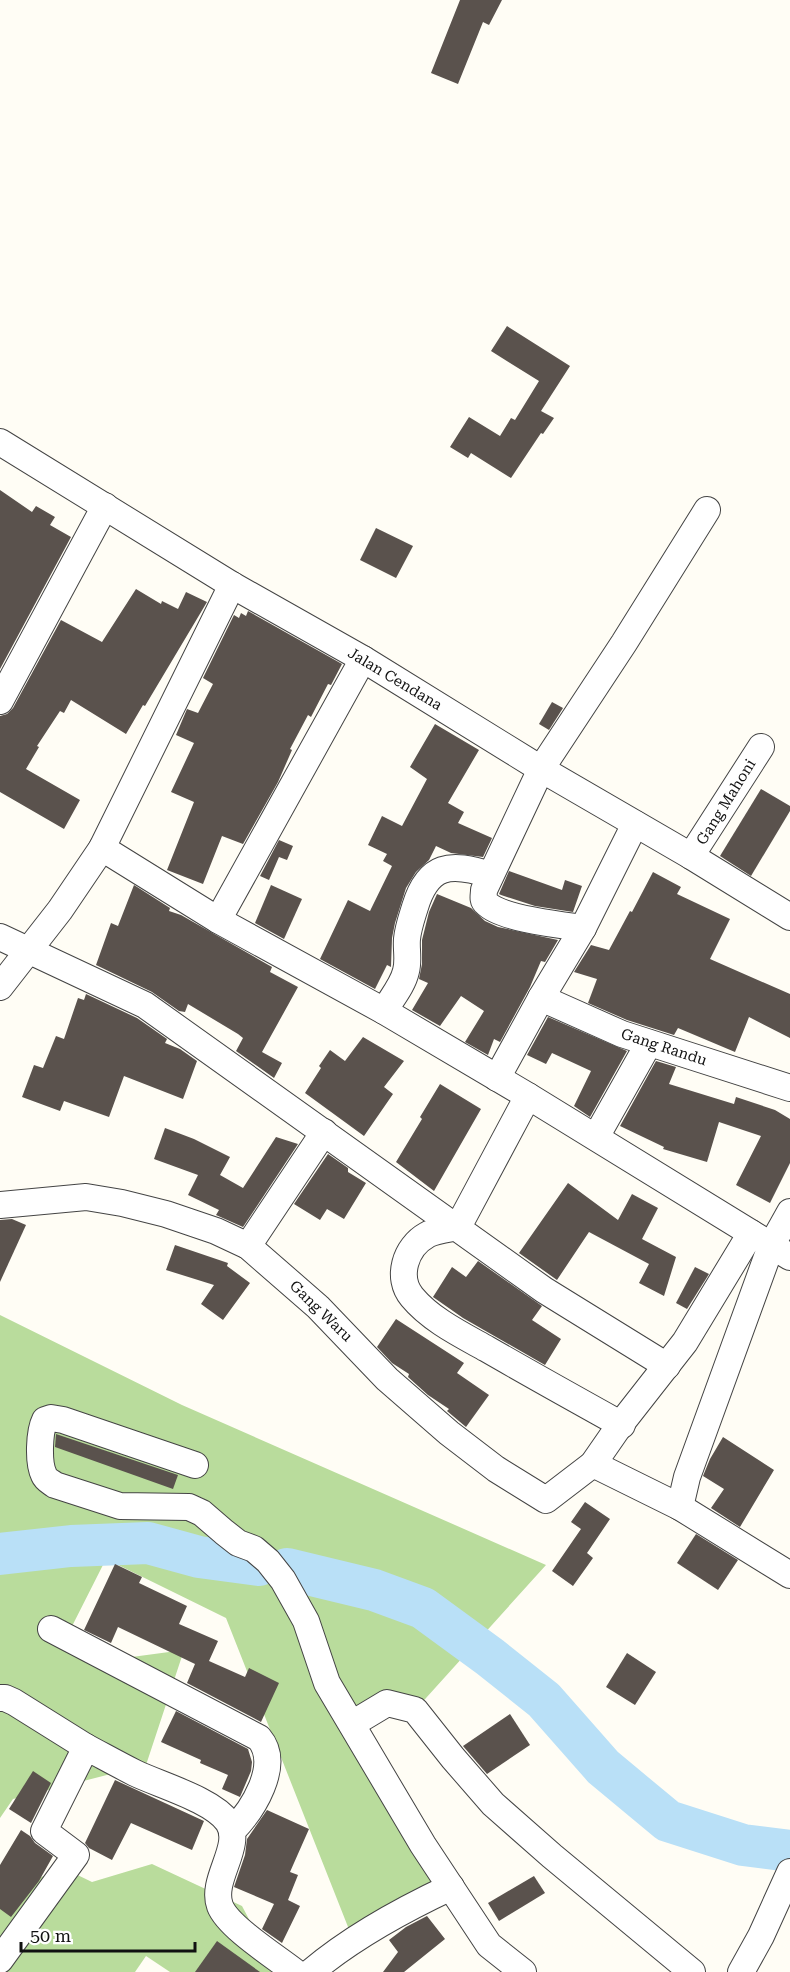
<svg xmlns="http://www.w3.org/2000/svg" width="790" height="1972" font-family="'Roboto Serif',serif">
  <rect width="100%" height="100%" fill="#fffdf5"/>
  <g fill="#b9dc9c">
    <polygon points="0,1315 182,1405 546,1565 417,1708 345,1724 443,1888 352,1937 226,1618 106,1559 62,1646 87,1663 184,1650 146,1765 13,1799 0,1818"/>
    <polygon points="152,1864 242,1906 277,1972 170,1972 146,1956 135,1972 0,1972 0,1867 27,1883 63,1868 92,1882"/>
  </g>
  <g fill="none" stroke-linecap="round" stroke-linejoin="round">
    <g stroke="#b9e0f7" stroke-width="42">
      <polyline points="0,1554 71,1546 148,1543 199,1557 259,1565"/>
      <polyline points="287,1569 374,1590 423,1608 490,1657 544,1700 603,1767 668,1821 743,1845 790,1851"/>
    </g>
  </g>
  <g fill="#5a524d">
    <polygon points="460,0 502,0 489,25 483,22 458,84 431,73"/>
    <polygon points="507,326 570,366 541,411 554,418 543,434 541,433 511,478 471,453 468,458 450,447 469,417 500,436 511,418 515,420 539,381 491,351"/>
    <polygon points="0,490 32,512 36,506 55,517 50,525 71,537 0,669"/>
    <polygon points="376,528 413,546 396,578 360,560"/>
    <polygon points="136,589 161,604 162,601 178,609 186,592 207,602 145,706 143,705 126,734 71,700 64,713 60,711 37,746 39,747 26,769 80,800 64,829 0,792 0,716 7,714 13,708 61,620 102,642"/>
    <polygon points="248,611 342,664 331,685 328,684 311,717 308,715 290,749 292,750 278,782 243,844 222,836 203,884 167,870 194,802 171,792 194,743 176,735 187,709 198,713 213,684 203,678 234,615 239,618 241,613 246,616"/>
    <polygon points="552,702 563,708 549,730 539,724"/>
    <polygon points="435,724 479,750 448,803 464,812 458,823 492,838 483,857 451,853 436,846 429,860 416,872 406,888 395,923 392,938 391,967 387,965 375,989 320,959 348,900 370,911 392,866 383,861 387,854 368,845 382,816 402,826 427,779 410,767"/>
    <polygon points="761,789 790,806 790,811 751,876 720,856"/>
    <polygon points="279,840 293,846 287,860 279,857 269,880 260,876"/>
    <polygon points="509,871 562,890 565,880 582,886 573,912 535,906 501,895 499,894"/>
    <polygon points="653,872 681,887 677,894 730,919 710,959 790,994 790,1038 749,1017 735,1052 678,1028 674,1035 627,1020 588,1003 597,979 574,972 591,945 609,950 630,911 632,912"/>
    <polygon points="134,885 170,908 169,911 181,915 272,967 270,972 298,987 262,1052 282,1063 274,1078 236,1051 243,1038 238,1034 188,1004 185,1012 179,1011 152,992 96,965 111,923 118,926"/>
    <polygon points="271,885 302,899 284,939 255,923"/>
    <polygon points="437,894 471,908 485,921 498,927 558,940 545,962 541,961 530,987 500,1042 494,1039 488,1055 465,1042 484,1011 461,996 440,1026 412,1010 428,983 419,979 422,964 422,940 429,912"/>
    <polygon points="86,994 137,1018 167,1039 165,1043 180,1049 197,1061 183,1099 124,1076 109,1117 64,1101 60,1111 22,1097 34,1065 43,1068 56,1036 64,1039 78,998 84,1000"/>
    <polygon points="548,1017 627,1051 590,1117 574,1106 591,1071 552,1053 546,1064 527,1055"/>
    <polygon points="363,1037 404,1061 384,1087 393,1094 364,1136 305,1093 321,1068 319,1066 330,1050 345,1061"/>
    <polygon points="656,1061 676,1067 669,1084 734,1104 736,1097 775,1110 790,1119 790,1163 770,1203 736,1185 761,1136 719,1122 707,1162 663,1149 664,1147 620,1126"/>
    <polygon points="440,1084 481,1109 434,1191 396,1162 422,1119 420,1117"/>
    <polygon points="165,1128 194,1139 230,1157 220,1175 243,1188 276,1137 298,1144 243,1227 216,1215 219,1210 188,1195 198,1175 154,1159"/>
    <polygon points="328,1154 348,1168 348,1172 366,1183 344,1219 327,1209 320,1220 294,1204"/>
    <polygon points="568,1183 618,1220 632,1194 658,1208 642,1239 676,1257 664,1296 639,1283 649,1264 589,1232 557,1280 519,1253"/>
    <polygon points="12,1219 26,1225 0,1282 0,1220"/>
    <polygon points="175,1245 228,1263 227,1266 250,1283 223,1320 201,1304 214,1285 166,1270"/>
    <polygon points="478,1261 542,1306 532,1320 561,1339 545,1365 463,1318 433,1297 452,1267 466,1277"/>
    <polygon points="695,1267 709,1274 687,1309 676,1303"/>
    <polygon points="396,1319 464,1363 457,1373 489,1395 466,1427 447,1411 449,1409 428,1395 408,1377 409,1374 392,1363 377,1347"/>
    <polygon points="56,1434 178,1475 173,1489 55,1447"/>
    <polygon points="723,1437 774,1470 740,1527 711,1508 724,1489 703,1476 710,1459"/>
    <polygon points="585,1502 610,1519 587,1553 593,1558 573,1586 552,1571 581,1529 571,1522"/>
    <polygon points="696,1534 738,1560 718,1590 677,1563"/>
    <polygon points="115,1564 142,1577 139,1583 187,1606 179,1624 218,1641 209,1661 245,1677 249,1668 279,1683 261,1722 187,1683 195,1664 118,1627 111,1643 84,1630"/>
    <polygon points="627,1653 656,1672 635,1705 606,1687"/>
    <polygon points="176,1711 248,1749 252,1762 251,1771 240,1797 222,1789 228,1775 200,1763 201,1760 161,1742"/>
    <polygon points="510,1714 530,1745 487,1774 463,1746"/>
    <polygon points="33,1771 51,1783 31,1823 9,1809"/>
    <polygon points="115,1780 204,1821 192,1850 131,1823 112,1860 89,1848 85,1843"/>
    <polygon points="267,1810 309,1829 290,1872 298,1875 288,1900 300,1906 282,1943 262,1929 274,1904 234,1887 245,1855 247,1839"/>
    <polygon points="21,1830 30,1836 35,1843 53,1856 39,1881 11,1917 0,1909 0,1865"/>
    <polygon points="534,1876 545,1893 499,1921 488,1903"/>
    <polygon points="427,1916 445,1939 404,1972 383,1972 398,1952 389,1940 406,1927"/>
    <polygon points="217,1941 260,1972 195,1972"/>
  </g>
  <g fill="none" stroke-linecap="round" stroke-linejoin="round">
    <defs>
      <g id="minor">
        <polyline points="0,442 232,585 363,659 541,769 691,856 790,917"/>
        <polyline points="0,701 105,506"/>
        <polyline points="102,848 218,920 384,1011 528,1096 790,1257"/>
        <polyline points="691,856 761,747"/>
        <polyline points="218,920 363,659"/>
        <path d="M583,928C561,925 501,919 486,903C482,900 484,895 484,890L541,769L624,643L707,510"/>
        <polyline points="0,937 145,1005 544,1290 667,1366"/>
        <polyline points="0,987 60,910 102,848 232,585"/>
        <polyline points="541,998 622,1034 790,1088"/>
        <path d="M384,1011C391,999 403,985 406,971C409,960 406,949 407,939C408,928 412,917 415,907C428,864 450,862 490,875"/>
        <polyline points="497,1078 541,998 583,928 635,824"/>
        <path d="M528,1096L458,1227C448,1229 435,1230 427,1235C405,1247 396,1278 412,1297C431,1320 462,1335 487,1349C532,1375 577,1400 622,1425"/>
        <polyline points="596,1137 649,1043"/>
        <polyline points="0,1205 86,1197 122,1203 166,1214 216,1231 248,1246 318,1307 387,1379 449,1433 496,1469 546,1500 593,1464 620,1425 685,1342 751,1233"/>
        <polyline points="248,1246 324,1132"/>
        <polyline points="593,1464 680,1507 790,1575"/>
        <path d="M195,1465L63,1420L51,1418L45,1420C39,1432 38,1463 44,1475C46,1480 51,1482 55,1485L120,1506L189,1507L202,1513L224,1532L238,1543L254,1549L268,1561L283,1580L306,1621L327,1683L423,1845L489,1945L523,1972"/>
        <polyline points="680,1507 687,1477 771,1246 790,1212"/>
        <path d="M51,1629L259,1738C282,1765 252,1811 232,1831"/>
        <polyline points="0,1698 5,1698 14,1702 86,1747"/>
        <polyline points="352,1724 387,1703 415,1710 453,1758 493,1804 552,1856 692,1972"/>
        <path d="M0,1960L76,1855L44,1831L86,1747C103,1756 119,1765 135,1773C160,1785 213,1800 228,1822C244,1846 210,1879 220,1906C228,1927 276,1957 295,1972"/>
        <path d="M311,1972C352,1937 402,1910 451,1887"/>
        <polyline points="741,1972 761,1936 790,1872"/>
      </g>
    </defs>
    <use href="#minor" stroke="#444" stroke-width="28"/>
    <use href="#minor" stroke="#fff" stroke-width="26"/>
  </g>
  <g text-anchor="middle" stroke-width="6" stroke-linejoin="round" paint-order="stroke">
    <g font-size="15" fill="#111" stroke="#fff">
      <text transform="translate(395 679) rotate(31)" y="5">Jalan Cendana</text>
      <text transform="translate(726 802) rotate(-58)" y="5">Gang Mahoni</text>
      <text transform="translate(664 1047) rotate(18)" y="5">Gang Randu</text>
      <text transform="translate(321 1311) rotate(44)" y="5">Gang Waru</text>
    </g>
  </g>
  <path d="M21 1942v9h174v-9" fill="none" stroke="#111111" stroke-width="3"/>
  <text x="30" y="1942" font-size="18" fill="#111111" stroke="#ffffff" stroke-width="4.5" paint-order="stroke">50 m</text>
</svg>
